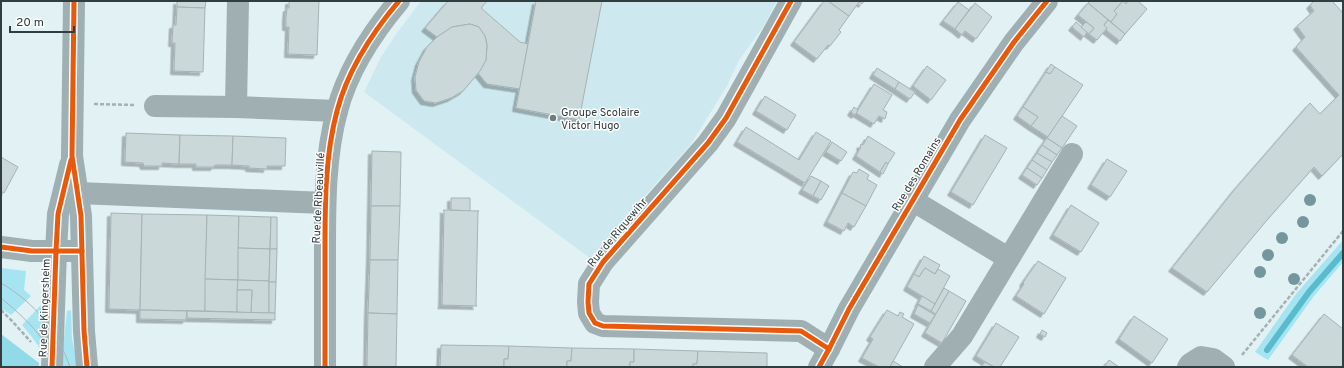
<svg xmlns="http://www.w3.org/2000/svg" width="1344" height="368" font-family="Overpass,sans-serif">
  <defs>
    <filter id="shadow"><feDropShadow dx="-3.5" dy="3.5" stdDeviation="0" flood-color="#0004"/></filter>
  </defs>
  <rect width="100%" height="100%" fill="#e1f1f4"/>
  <polygon fill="#cde9ef" points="421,1 777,1 763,27 739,60 727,86 691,144 590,258 364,92 381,57 397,33"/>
  <g fill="#a7e4f1">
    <polygon points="1343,240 1343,262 1314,296 1268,360 1255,352 1296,294"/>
    <polygon points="1,268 26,271 24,290 31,296 11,315 1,308"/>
    <polygon points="41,305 50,314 48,360 32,337 22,325"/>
    <polygon points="71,310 72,339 75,352 82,367 61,367 67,311"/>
  </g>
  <polygon fill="#92dae8" points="1,334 39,363 39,367 1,367"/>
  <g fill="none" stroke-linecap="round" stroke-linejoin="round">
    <polyline stroke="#59bbcb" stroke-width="6" points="1267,350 1309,292 1343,253"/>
  </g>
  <g fill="#cbd8da" stroke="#a6b2b4" filter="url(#shadow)">
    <polygon points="177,1 206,1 205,8 177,7"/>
    <polygon points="289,1 319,1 317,55 288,54 289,27 286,27 286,17 287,8 289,8"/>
    <polygon points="448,1 487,1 481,8 520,42 528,44 520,89 487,84 478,73 486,60 487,45 485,36 479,27 470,24 452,27 437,37 425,28"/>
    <polygon points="536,1 602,1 579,120 516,108"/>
    <polygon points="824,1 828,1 849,16 839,30 841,32 830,46 828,45 817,59 794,42"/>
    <polygon points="828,1 864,1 862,4 859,2 849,16"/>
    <polygon points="1090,1 1128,1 1126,4 1123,1 1114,11 1117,14 1111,22 1088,3"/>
    <polygon points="1123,1 1126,4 1128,1 1138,1 1147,9 1125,34 1111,22 1117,14 1114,11"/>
    <polygon points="1314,1 1332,1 1343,13 1343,154 1322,176 1314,167 1267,220 1207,292 1172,268 1235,189 1310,103 1320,114 1339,95 1296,47 1305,37 1297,26 1314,11 1310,5"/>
    <polygon points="958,2 969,10 955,29 943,21"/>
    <polygon points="975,3 992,17 976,39 965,31 962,35 955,29"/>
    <polygon points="1088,3 1108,20 1104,25 1107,28 1097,40 1089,34 1094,28 1078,15"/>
    <polygon points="177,7 205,8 203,72 174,71 175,43 172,43 173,25 176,25"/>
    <polygon points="1108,20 1125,34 1120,41 1106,30 1107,28 1104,25"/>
    <polygon points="1076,22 1087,32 1084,37 1072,27"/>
    <polygon points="1086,22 1094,28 1089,34 1081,27"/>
    <polygon points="470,24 479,27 485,36 487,45 486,60 480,71 463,91 451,98 436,103 424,101 416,90 415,77 419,62 427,47 437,37 452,27"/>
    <polygon points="1051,64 1055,67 1050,74 1046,72"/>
    <polygon points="927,66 946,80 931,100 913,86"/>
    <polygon points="1055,67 1083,85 1048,137 1031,126 1038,117 1023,107 1046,72 1050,74"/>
    <polygon points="877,68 899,82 895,89 873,75"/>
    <polygon points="899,82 915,92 910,99 895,89"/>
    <polygon points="874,84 892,95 883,110 887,112 885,119 879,116 874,124 856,113"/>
    <polygon points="765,96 796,115 787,130 756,111"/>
    <polygon points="854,107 858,110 855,115 851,112"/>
    <polygon points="1023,107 1038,117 1031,126 1017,116"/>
    <polygon points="1062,116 1077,126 1062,148 1047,138"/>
    <polygon points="746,127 799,160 816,132 831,141 805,183 737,142"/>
    <polygon points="126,133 180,135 179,164 162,163 162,166 144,166 143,163 125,162"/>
    <polygon points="180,135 233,136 232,165 215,165 214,167 196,167 196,164 179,164"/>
    <polygon points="985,135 1007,148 973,205 951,192"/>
    <polygon points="233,136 286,138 285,166 267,166 267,169 249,168 249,166 232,165"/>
    <polygon points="868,136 895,153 888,164 886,162 880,172 856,156 861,147 860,147 861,144 863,145"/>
    <polygon points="1047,138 1062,148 1057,155 1042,145"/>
    <polygon points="832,142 847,152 841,161 826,152"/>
    <polygon points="1042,145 1057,155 1052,162 1037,153"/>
    <polygon points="372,151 401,152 400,206 371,206"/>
    <polygon points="1037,153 1052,162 1047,170 1032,160"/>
    <polygon points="1,157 18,167 4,193 1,191"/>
    <polygon points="1107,159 1127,171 1110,197 1091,185"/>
    <polygon points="1032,160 1047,170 1042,178 1027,168"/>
    <polygon points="886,162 888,164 883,174 880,172"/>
    <polygon points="1027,168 1042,178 1037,185 1022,175"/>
    <polygon points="859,169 869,175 867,179 877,185 866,206 842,193 853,172 857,173"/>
    <polygon points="811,176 821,181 813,196 802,190"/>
    <polygon points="821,181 829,186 821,200 813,196"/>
    <polygon points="842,193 866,206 854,227 848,223 844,231 827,222"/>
    <polygon points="451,198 470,198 470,211 451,210"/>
    <polygon points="1071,205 1099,223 1081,252 1053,235"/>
    <polygon points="371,206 400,206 398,260 370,260"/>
    <polygon points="443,210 479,211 478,211 476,305 477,306 441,305 442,305 444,211"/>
    <polygon points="111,213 142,214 140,310 109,309"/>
    <polygon points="142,214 207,215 205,311 140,310"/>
    <polygon points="207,215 239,216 238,280 205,279"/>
    <polygon points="239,216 271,217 270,249 238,248"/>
    <polygon points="271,217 277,217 277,249 270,249"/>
    <polygon points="238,248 270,249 269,281 238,280"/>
    <polygon points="270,249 277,249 276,282 269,282"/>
    <polygon points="924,256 940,265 935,274 925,268 919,277 914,274"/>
    <polygon points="370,260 398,260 397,314 368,313"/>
    <polygon points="1038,261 1066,278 1044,314 1016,296 1024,284 1023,283 1026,278"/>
    <polygon points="925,268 935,274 938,269 950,276 935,304 907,287 914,274 919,277"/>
    <polygon points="205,279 238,280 237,312 205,311"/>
    <polygon points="238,280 269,281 269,313 251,313 252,290 237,290"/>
    <polygon points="269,282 276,282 275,313 269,313"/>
    <polygon points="944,288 949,291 936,314 931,311"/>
    <polygon points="237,290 252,290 251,313 237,312"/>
    <polygon points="949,291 966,301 942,343 925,333"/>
    <polygon points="922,296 935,304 931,311 918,304"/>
    <polygon points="918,305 935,315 930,323 914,314"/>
    <polygon points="140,310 187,311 186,320 140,319"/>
    <polygon points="887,310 898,316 900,312 904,314 902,317 914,324 890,367 879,367 862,358 873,339 870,337"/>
    <polygon points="187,311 275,313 275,320 187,318"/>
    <polygon points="368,313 397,314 396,367 367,367"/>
    <polygon points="1324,314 1343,329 1343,367 1308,367 1292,355"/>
    <polygon points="1134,316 1168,339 1152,363 1119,339"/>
    <polygon points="996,323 1019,337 1000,367 994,367 976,356"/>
    <polygon points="1042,330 1047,333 1045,337 1040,334"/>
    <polygon points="441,345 509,346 508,359 504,359 504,367 440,367"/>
    <polygon points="509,346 572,348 571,361 567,361 567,367 504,367 504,359 508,359"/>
    <polygon points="572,348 634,349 634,362 630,362 630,367 567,367 567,361 571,361"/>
    <polygon points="634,349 698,351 697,364 693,364 693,367 630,367 630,362 634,362"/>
    <polygon points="698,351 767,353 767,367 693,367 693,364 697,364"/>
    <polygon points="1109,360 1119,367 1104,367"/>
    <polygon points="893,361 903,367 890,367"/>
    <polygon points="985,362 994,367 981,367"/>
  </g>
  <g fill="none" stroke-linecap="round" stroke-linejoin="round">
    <g stroke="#a5b1b3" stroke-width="2.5" stroke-dasharray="4 2" stroke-linecap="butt">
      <polyline points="94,104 135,105"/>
      <polyline points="1,310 12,321 31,342"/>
      <polyline points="1242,355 1343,231"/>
    </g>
    <g stroke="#9fafb2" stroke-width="22">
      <polyline points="238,1 236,107 337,111"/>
      <polyline points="791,1 726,118 708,143 603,262 589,284 588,302 589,313 595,323 603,326 801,331 829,349"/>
      <polyline points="155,106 236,107"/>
      <polyline points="78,193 325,203"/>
      <polyline points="912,200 1008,258"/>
      <polyline points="1,247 32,251 82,251"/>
      <path d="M325,367C325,328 325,288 325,249C325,203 325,156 337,111C348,69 372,33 399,1"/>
      <polyline points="935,367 962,336 1072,154"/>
      <polyline points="1188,367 1190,364 1201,357 1213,359 1224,367"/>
    </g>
    <g stroke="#9eb0b3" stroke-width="22">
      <polyline points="74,1 72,156 81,216 84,331 87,367"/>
      <polyline points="52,367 56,251 58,214 70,165"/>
      <polyline points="819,367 829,349 849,309 960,120 1014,42 1047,1"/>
    </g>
    <g stroke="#aab6b8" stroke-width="1">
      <path d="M1,283C35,303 57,330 70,367"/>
      <path d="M1,298C24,317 47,338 57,367"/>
    </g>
    <defs>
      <g id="cycleway">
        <polyline points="74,1 72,156 81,216 84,331 87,367"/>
        <polyline points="791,1 726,118 708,143 603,262 589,284 588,302 589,313 595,323 603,326 801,331 829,349"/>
        <polyline points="1,247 32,251 82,251"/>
        <polyline points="52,367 56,251 58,214 71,160"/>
        <path d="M325,367C325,328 325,288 325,249C325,203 325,156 337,111C348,69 372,33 399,1"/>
        <polyline points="819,367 829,349 849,309 960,120 1014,42 1047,1"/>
      </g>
    </defs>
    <use href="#cycleway" stroke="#fdfdfd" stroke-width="8"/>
    <use href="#cycleway" stroke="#e8590c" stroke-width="5"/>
  </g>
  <g fill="#73979d">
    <circle cx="1310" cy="200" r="6"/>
    <circle cx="1303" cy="222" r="6"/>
    <circle cx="1282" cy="238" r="6"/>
    <circle cx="1268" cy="255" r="6"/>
    <circle cx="1260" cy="272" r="6"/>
    <circle cx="1294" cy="279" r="6"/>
    <circle cx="1260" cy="313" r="6"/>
  </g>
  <circle fill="#6f7c7e" stroke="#fdfdfd" stroke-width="1.5" cx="553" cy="118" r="4"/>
  <g text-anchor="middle" stroke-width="3" stroke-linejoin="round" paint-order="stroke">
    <g font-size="11" fill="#313d3f" stroke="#fdfdfd" text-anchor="start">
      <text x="561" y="116">Groupe Scolaire<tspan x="561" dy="13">Victor Hugo</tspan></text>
    </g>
    <g font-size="11" fill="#313d3f" stroke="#fdfdfd">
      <text transform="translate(916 174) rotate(-59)" y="4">Rue des Romains</text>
      <text transform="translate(318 198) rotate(-87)" y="4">Rue de Ribeauvillé</text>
      <text transform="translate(617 232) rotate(-50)" y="4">Rue de Riquewihr</text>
      <text transform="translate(44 308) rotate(-88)" y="4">Rue de Kingersheim</text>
    </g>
  </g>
  <rect width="1344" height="368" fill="none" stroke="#313d3f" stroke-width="4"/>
  <path d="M10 26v6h64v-6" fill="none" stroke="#313d3f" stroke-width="2"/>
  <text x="16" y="26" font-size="12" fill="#313d3f" stroke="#fdfdfd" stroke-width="3" paint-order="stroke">20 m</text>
</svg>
